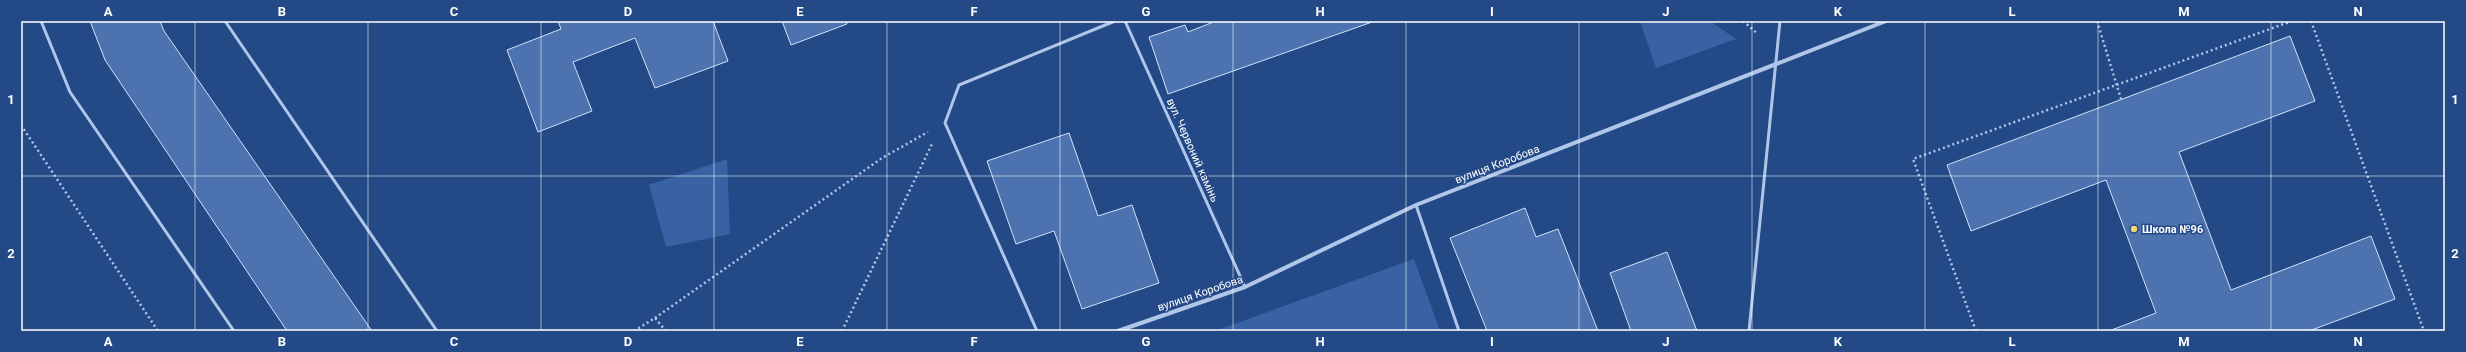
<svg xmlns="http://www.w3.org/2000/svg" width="2466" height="352" font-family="Roboto,sans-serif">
  <rect width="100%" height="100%" fill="#244987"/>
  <g fill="#3862a4">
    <polygon points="1640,21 1710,21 1736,39 1656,68"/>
    <polygon points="727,159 730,234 666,247 649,185"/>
    <polygon points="1414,259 1440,331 1215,331"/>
  </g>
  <g fill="#4c72af" stroke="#d3e1f7">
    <polygon points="90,21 160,21 164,31 372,331 287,331 105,60"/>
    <polygon points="558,21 713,21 728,61 655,88 635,38 573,62 592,111 538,132 507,50 561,29"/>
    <polygon points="782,21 846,21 847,24 791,45"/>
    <polygon points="1216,21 1375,21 1168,94 1149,37 1185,25 1188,32"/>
    <polygon points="2290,36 2315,101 2179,152 2231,290 2371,236 2395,299 2309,331 2109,331 2156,313 2106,180 1971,231 1947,165"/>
    <polygon points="1069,133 1098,216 1132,205 1159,283 1082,309 1054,231 1016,244 987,161"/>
    <polygon points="1525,208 1536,237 1558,229 1598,331 1487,331 1450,238"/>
    <polygon points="1667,252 1697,331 1631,331 1610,273"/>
  </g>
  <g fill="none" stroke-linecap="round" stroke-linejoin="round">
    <g stroke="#afc6e9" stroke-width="2.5" stroke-dasharray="2 3" stroke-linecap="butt">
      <polyline points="1743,21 1758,34"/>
      <polyline points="2097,21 2121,99"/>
      <polyline points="2311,21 2424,331"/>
      <polyline points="21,125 158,331"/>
      <polyline points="655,318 882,158 928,132"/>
      <polyline points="634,331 655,318 666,331"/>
      <polyline points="842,331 932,144"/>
      <polyline points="1976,331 1913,159 2292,21"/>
      <polyline points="2441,331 2445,330"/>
    </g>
    <g stroke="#afc6e9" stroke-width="3">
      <polyline points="41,21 70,92 234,331"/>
      <polyline points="225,21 437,331"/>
      <polyline points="1125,21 1245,287"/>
      <polyline points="1416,205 1459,331"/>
      <polyline points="1037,331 945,123 959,85 1115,21"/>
      <polyline points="1749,331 1780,21"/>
    </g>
    <polyline stroke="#afc6e9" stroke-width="4" points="1118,331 1245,287 1416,205 1886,21"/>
  </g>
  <path fill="none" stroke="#fff" stroke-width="1" stroke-opacity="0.55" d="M195,21V331M368,21V331M541,21V331M714,21V331M887,21V331M1060,21V331M1233,21V331M1406,21V331M1579,21V331M1752,21V331M1925,21V331M2098,21V331M2271,21V331M21,176H2445"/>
  <circle fill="#f4d672" stroke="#244987" stroke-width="1.5" cx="2134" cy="229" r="4"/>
  <g text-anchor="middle" stroke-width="3" stroke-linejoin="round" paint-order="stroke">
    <g font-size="11" fill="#fff" stroke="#244987">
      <text transform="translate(1193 150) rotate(66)" y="4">вул. Червоний камінь</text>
      <text transform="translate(1497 164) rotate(-21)" y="4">вулиця Коробова</text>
      <text transform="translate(1200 293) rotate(-19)" y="4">вулиця Коробова</text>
    </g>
    <g font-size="11" font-weight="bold" fill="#fff" stroke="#244987" text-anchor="start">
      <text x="2142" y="233">Школа №96</text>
    </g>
  </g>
  <rect width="2466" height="352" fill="none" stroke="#244987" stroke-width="44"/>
  <rect x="22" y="22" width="2422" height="308" fill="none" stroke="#fff" stroke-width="1.5"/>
  <g font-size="13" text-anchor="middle" font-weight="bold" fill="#fff">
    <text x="108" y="16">A</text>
    <text x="282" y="16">B</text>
    <text x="454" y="16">C</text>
    <text x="628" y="16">D</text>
    <text x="800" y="16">E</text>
    <text x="974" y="16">F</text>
    <text x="1146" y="16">G</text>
    <text x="1320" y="16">H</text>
    <text x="1492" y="16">I</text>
    <text x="1666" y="16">J</text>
    <text x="1838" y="16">K</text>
    <text x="2012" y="16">L</text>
    <text x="2184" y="16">M</text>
    <text x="2358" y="16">N</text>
    <text x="11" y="104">1</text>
    <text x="2455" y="104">1</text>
    <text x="11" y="258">2</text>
    <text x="2455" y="258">2</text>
    <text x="108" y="346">A</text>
    <text x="282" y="346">B</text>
    <text x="454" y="346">C</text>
    <text x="628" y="346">D</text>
    <text x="800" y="346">E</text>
    <text x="974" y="346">F</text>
    <text x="1146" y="346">G</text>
    <text x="1320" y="346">H</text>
    <text x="1492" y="346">I</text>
    <text x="1666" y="346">J</text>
    <text x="1838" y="346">K</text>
    <text x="2012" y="346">L</text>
    <text x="2184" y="346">M</text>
    <text x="2358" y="346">N</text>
  </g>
</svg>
